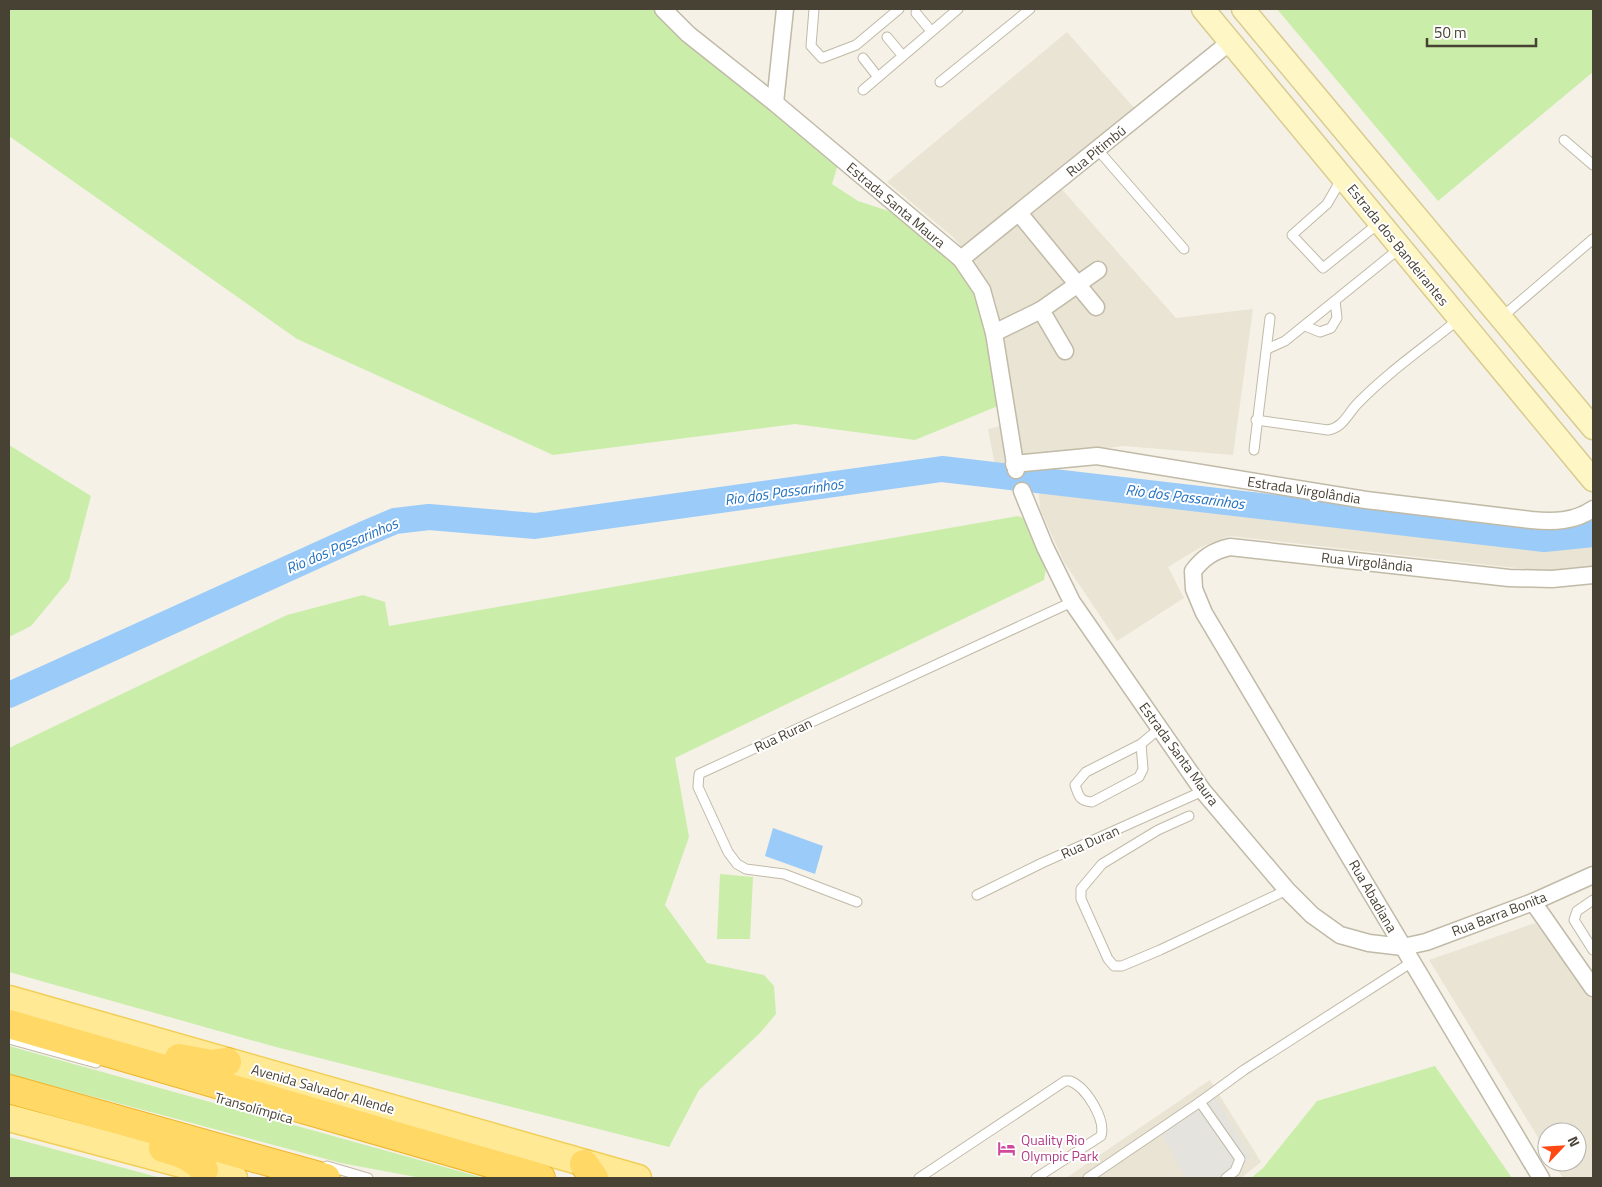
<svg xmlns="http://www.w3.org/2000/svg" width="1602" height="1187" font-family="'Titillium Web',sans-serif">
  <rect width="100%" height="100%" fill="#f5f1e6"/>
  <g fill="#e9e4d3">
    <polygon points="1067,32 1136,110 1051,177 1176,318 1253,309 1233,455 1124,446 1026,458 995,466 988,429 1017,422 996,303 974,262 953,237 887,182"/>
    <polygon points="1130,480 1551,528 1593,517 1593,566 1544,571 1230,536 1201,547 1168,567 1184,598 1117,641 1064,562 1040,509 1039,494 1087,483"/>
    <polygon points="1535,923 1593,994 1593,1178 1563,1178 1553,1162 1577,1162 1577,1132 1547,1132 1547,1152 1429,960"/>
    <polygon points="1210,1080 1261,1162 1241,1178 1066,1178"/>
  </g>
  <g fill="#caeeaa">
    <polygon points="9,9 659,9 839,161 832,184 858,201 910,218 960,259 988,333 998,406 915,440 795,424 553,455 297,339 9,136"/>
    <polygon points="1277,9 1593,9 1593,72 1438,201"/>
    <polygon points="9,445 91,496 69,580 31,626 9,637"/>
    <polygon points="1018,516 1030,521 1047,561 1044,580 675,758 689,837 665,905 707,963 764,975 774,986 776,1014 760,1033 699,1090 669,1147 276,1047 9,972 9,748 287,615 363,595 385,602 389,626"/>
    <polygon points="720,874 753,877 750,939 717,939"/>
    <polygon points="9,1046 484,1178 421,1178 341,1163 9,1074"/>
    <polygon points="1435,1066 1512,1178 1251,1178 1263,1168 1317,1101"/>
    <polygon points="9,1137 161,1178 9,1178"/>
  </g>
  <polygon fill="#e5e3de" points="1211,1090 1251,1157 1228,1178 1186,1178 1157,1126"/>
  <polygon fill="#9bcbf8" points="773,828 823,846 815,874 765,856"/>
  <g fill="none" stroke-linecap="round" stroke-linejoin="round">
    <polyline stroke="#9bcbf8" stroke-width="26" points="9,695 362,535 395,521 429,517 535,526 942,469 1544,539 1593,534"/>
    <defs>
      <g id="lane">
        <polyline points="814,9 811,46 822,58 856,45 899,9"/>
        <polyline points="916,13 931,31"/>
        <polyline points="887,37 902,55"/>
        <polyline points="863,58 878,77"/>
        <polyline points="940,82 1030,9"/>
        <polyline points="863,90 958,9"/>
        <polyline points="1564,140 1593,165"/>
        <polyline points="1098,150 1184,249"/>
        <polyline points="1342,178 1327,204 1292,235 1323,268 1379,223"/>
        <polyline points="1502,317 1593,239"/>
        <polyline points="1305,326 1320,332 1331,328 1337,318 1335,301"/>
        <polyline points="1267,349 1285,341 1400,248"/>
        <path d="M1256,420L1328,430C1344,427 1348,413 1358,403C1388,372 1426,346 1459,319"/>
        <polyline points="1254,450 1270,318"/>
        <path d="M1141,744L1143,769L1139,777L1092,802C1079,801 1079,796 1075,785L1086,772L1141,744L1160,728"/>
        <polyline points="1189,816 1158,830 1102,864 1081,889 1081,899 1108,959 1114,966 1122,966 1160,950 1287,890"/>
        <polyline points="977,895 1042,863 1203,791"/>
        <polyline points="1593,900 1577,911 1574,920 1593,950"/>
        <polyline points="857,902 784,874 746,869 737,864 728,852 698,787 699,774 1072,602"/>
        <polyline points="9,1039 96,1063"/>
        <polyline points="1200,1102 1244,1070 1412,962"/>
        <polyline points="327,1166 368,1178"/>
        <path d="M919,1178L1065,1081H1070C1086,1087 1106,1119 1101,1136L1036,1178"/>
        <polyline points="1088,1178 1200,1102 1240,1159 1235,1171 1226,1178"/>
      </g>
      <g id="street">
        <polyline points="663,9 688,34 775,103 961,259 982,290 994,333 1016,470"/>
        <polyline points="775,103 785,9"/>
        <polyline points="1019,213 1096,307"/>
        <polyline points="961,259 1230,42"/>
        <polyline points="994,333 1041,310"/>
        <polyline points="1065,351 1041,310 1098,270"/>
        <path d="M1014,464L1097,456L1366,500L1531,520C1553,522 1574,522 1593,509"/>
        <polyline points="1022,491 1045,547 1072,602 1203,791 1287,890 1312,915 1340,935 1369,943 1403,947 1426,942 1533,902 1593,875"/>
        <polyline points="1533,902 1593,988"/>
        <path d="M1541,1178L1204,613L1194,589L1193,571C1204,557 1213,551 1230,547L1509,578L1552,579L1593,575"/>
      </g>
      <g id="secondary">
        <polyline points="1203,9 1593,480"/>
        <polyline points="1243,9 1593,428"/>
      </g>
      <g id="primary">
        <polyline points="9,999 638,1178"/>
        <polyline points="9,1118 234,1178"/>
      </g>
      <g id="highway">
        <polyline points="9,1024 541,1178"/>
        <polyline points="179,1058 211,1064 227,1062"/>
        <polyline points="9,1089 326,1178"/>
        <path d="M163,1148C180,1153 192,1156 204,1170"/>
        <polyline points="584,1164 594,1178"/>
      </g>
    </defs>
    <use href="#lane" stroke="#c1baa7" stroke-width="11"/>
    <use href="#street" stroke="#c1baa7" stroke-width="19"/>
    <use href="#secondary" stroke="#d9cc90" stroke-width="25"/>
    <use href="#primary" stroke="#f1cf57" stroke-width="29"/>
    <use href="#highway" stroke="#efb425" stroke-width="30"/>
    <use href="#lane" stroke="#fff" stroke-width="9"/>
    <use href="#street" stroke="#fff" stroke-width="16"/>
    <use href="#secondary" stroke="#fff6c5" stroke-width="22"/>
    <use href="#primary" stroke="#ffe994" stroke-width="26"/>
    <use href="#highway" stroke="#ffd866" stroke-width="28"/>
  </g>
  <defs>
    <symbol id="hotel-bare" viewBox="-9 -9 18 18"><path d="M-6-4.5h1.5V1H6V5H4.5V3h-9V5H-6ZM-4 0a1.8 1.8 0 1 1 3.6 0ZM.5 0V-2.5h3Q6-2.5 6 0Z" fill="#d1479c" stroke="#fff" stroke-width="2.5" paint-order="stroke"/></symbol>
  </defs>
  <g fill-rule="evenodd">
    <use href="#hotel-bare" x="994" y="1136" width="25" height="25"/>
  </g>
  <g text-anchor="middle" stroke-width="4" stroke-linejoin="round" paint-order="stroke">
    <g font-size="14" fill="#484234" stroke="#fff">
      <text transform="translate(1096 151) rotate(-39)" y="5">Rua Pitimbú</text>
      <text transform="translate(896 205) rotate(40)" y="5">Estrada Santa Maura</text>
      <text transform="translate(1398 245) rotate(51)" y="5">Estrada dos Bandeirantes</text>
      <text transform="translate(1304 490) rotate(9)" y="5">Estrada Virgolândia</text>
      <text transform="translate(1367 562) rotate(6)" y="5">Rua Virgolândia</text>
      <text transform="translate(783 735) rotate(-25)" y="5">Rua Ruran</text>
      <text transform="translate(1179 754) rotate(54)" y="5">Estrada Santa Maura</text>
      <text transform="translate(1090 842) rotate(-24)" y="5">Rua Duran</text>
      <text transform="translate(1373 896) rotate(60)" y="5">Rua Abadiana</text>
      <text transform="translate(1499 914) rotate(-21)" y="5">Rua Barra Bonita</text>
      <text transform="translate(323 1089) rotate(16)" y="5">Avenida Salvador Allende</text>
      <text transform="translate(254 1108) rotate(16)" y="5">Transolímpica</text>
    </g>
    <g font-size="14" fill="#b23c85" stroke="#fff" text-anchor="start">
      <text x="1021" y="1145">Quality Rio<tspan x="1021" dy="16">Olympic Park</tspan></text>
    </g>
    <g font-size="15" font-style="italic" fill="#2171c1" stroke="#fff">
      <text transform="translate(784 492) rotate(-8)" y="5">Rio dos Passarinhos</text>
      <text transform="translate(1185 497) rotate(7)" y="5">Rio dos Passarinhos</text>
      <text transform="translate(342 546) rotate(-23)" y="5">Rio dos Passarinhos</text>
    </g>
  </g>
  <rect width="1602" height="1187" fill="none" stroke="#484234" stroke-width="20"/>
  <g transform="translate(1562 1147) rotate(65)"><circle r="24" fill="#ffffff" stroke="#b6b3ae"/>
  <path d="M0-4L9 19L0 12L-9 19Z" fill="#ff4812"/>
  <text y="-8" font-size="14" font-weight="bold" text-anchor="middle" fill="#484234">N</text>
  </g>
  <path d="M1427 38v8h109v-8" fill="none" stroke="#484234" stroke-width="2.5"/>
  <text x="1434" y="38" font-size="15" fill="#484234" stroke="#ffffff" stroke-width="4" paint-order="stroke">50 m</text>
</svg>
